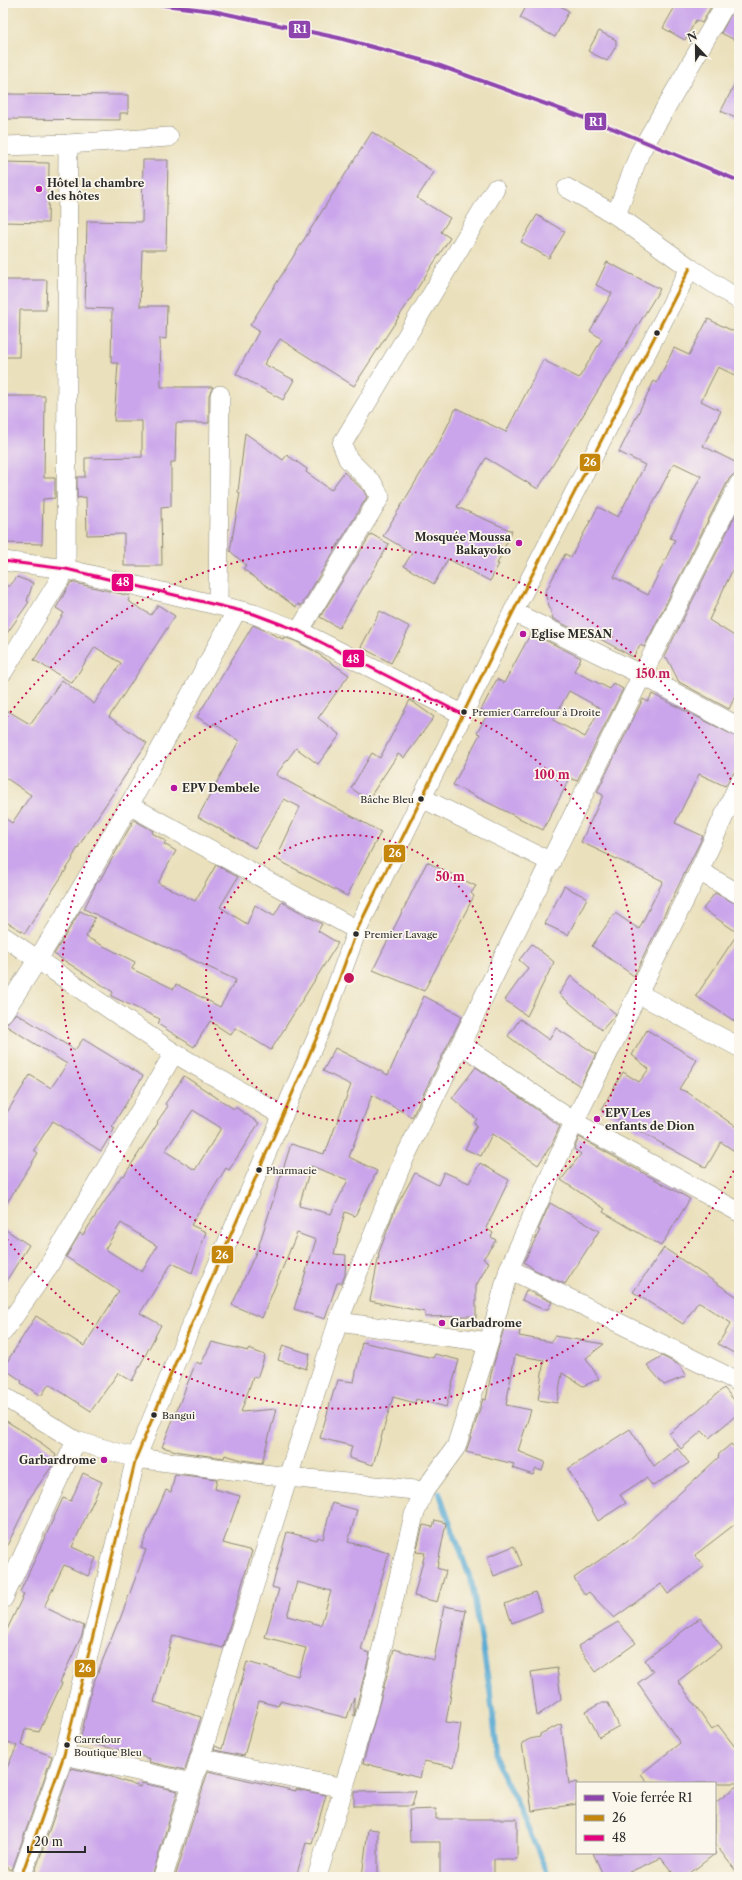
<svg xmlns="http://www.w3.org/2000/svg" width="742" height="1880" font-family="'Libre Caslon Text',serif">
  <rect width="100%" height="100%" fill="#fbf7ec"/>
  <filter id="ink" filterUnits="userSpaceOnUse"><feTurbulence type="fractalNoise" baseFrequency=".025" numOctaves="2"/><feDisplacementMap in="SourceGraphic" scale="8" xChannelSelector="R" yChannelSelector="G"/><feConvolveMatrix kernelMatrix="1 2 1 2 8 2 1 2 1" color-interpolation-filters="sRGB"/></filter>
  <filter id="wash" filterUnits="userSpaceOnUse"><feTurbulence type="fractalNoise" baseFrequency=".012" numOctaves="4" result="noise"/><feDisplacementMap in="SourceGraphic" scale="16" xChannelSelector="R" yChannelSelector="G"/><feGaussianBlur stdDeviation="0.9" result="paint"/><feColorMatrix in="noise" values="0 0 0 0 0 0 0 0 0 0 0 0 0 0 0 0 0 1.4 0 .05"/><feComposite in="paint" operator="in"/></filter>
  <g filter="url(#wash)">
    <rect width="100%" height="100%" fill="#eae0bc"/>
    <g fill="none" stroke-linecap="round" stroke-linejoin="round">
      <polyline stroke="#57a9d2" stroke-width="5.5" points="439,1492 472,1584 490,1691 499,1768 515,1799 549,1877"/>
    </g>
    <g id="blocks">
      <g fill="#caa5eb" fill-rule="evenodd">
        <polygon points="528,3 555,3 569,11 555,37 520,18"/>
        <polygon points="677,3 713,3 702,23 696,20 685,40 663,28"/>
        <polygon points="737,3 739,3 739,42 721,33"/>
        <polygon points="599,31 616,40 616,46 607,61 588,51"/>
        <polygon points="739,76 739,120 721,111"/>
        <polygon points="3,94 128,95 128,113 120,113 120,120 3,119"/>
        <polygon points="372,132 434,172 417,198 450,218 441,232 450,238 354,386 280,339 264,364 294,380 283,400 236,374 259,331 250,325"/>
        <polygon points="143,160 168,160 166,250 142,250 140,306 167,306 166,339 160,338 161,387 213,387 209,395 209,423 176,423 175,462 171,462 171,506 161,507 162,566 124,566 124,534 87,535 86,497 77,498 77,477 85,477 85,458 142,457 142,421 114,421 118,363 111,363 112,309 85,308 87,221 142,222"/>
        <polygon points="3,162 49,163 48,223 3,222"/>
        <polygon points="537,215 565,232 549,258 521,242"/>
        <polygon points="607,262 660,289 538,489 486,458 457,507 512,531 497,564 499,564 490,581 448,559 434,584 404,566 412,553 383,536 440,441 456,408 506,432 543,360 579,378 602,339 590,331 612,293 596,285"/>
        <polygon points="3,280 47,280 46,310 20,310 19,357 3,357"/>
        <path d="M708,319L739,334V377L718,367L701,401L721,411L703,446L739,464V473L733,475L729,479L644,647L640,645L633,657L593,635L591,638L553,619L545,593L565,554L571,557L598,507L618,517L645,465L619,452L654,381L657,383L674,348L689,355ZM674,463L701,476L670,538L675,540L648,595L614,577Z"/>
        <polygon points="5,396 45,396 44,478 55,478 55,498 43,499 42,544 3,543"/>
        <polygon points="245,433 283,460 287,455 307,469 306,472 331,490 344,472 364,491 367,497 301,606 298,604 296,607 243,569 246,565 230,551 240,493 238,492"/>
        <polygon points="739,508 739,556 709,620 739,639 739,688 729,709 679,682 667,658 664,657"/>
        <polygon points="371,534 389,544 339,628 320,617"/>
        <polygon points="17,577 33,583 27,601 29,602 3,639 3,583 9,587"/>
        <polygon points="71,582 130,596 128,601 151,615 158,605 175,616 109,717 147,743 86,834 72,858 73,859 25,933 3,920 3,817 12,823 31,795 3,776 3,708 30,724 62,680 94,704 121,663 95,647 72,683 34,660 64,613 56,608"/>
        <polygon points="380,611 410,627 391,663 361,647"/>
        <polygon points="253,625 283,639 284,637 295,641 314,651 349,675 318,718 340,735 318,764 296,748 276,775 381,832 347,896 276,859 300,807 284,799 255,848 198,817 239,741 214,723 212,726 197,717"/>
        <path d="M531,633L581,658L574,671L610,689L613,683L623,689L577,781L570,778L543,830L453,785L480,734L477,733L488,713L481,710L497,679L504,683ZM569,691L600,708L585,737L553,720Z"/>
        <polygon points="652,694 739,738 739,765 725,786 699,774 675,823 703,836 634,976 592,946 615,913 639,929 663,881 581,842 603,795 597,792 643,699 648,702"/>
        <polygon points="410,700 434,717 404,758 398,754 368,800 351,788 372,753 380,758"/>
        <polygon points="134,820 153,831 152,833 166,841 164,844 176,851 158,883 195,901 216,865 238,877 220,907 247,924 255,905 274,916 282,902 322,924 318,931 338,943 271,1050 235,1028 231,1035 210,1021 194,1047 158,1024 160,1019 111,996 113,992 54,954 80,911 95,918 86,937 135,962 132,969 174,989 176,984 220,1007 236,980 84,909 97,882 100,880"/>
        <polygon points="427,862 476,886 471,893 474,896 424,991 373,970"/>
        <polygon points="564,886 587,898 568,935 545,924"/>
        <polygon points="715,893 739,905 739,1024 696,996 738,933 703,909"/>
        <polygon points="532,944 554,962 527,1016 505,1000 528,968 519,960"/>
        <polygon points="571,976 616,1014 602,1030 559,994"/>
        <path d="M424,996L462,1016L412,1117L372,1095L349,1157L377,1171L355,1216L345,1212L334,1254L346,1255L345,1275L342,1283H337L325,1319L294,1309L316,1240L297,1233L262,1318L232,1305L258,1248L291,1144L324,1154L325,1150L326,1151L351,1085L323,1071L335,1048L388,1075ZM311,1166L348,1180L331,1214L299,1206Z"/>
        <polygon points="16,1013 75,1050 83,1039 143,1076 112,1126 115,1128 101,1151 53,1121 34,1150 38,1153 3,1209 3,1119 30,1075 51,1088 67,1064 5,1025"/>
        <polygon points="520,1019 549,1040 556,1028 596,1054 580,1086 537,1058 508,1036"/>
        <polygon points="647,1030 697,1060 679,1089 687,1092 739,1129 739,1154 721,1142 706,1168 601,1110 623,1072 639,1082 649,1069 632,1055"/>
        <polygon points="476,1067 560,1126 552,1144 538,1165 492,1134 481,1156 465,1149 477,1125 474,1123 477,1119 452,1098"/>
        <path d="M184,1076L234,1109L235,1107L259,1123L229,1170L226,1168L191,1225L206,1232L192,1273L172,1263L140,1313L161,1325L132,1381L118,1373L91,1411L49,1384L41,1396L21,1383L22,1381L3,1368L36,1316L84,1346L119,1291L66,1257L80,1233L83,1235L122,1175L124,1176L158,1123L157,1122L168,1106L165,1104ZM193,1110L221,1128L195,1170L165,1151ZM121,1223L157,1246L142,1272L105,1249Z"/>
        <polygon points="579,1137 690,1199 661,1246 603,1212 605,1209 561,1180 581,1154 574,1149"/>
        <polygon points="480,1163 509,1180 486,1228 493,1233 491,1237 496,1240 483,1259 489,1262 476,1286 476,1318 471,1316 425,1317 425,1312 370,1301 379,1255 378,1255 396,1207 415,1173 438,1185 444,1172 469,1183"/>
        <polygon points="550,1203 599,1231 565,1284 535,1270 524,1262 540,1230 538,1230"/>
        <polygon points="3,1228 29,1245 3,1286"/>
        <polygon points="664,1248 739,1298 739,1356 718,1344 731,1323 698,1302 683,1324 633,1292"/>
        <polygon points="526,1290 552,1302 548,1309 542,1309 522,1300"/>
        <polygon points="504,1328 520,1330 519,1336 552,1342 554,1336 604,1344 586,1358 599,1379 583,1386 562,1373 557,1403 538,1400 544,1360 515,1355 506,1405 531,1410 518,1451 545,1462 542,1471 536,1469 533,1475 512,1468 514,1464 466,1452 483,1399 486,1400 491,1374"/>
        <polygon points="212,1342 248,1351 249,1349 265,1355 257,1378 253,1377 241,1412 276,1409 262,1463 242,1460 225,1455 224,1458 180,1452 162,1447 196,1362 201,1364"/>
        <polygon points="362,1342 433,1358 435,1354 459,1360 446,1407 416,1399 415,1403 393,1397 373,1465 349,1458 352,1446 320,1438 334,1390 335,1390 338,1380 354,1382"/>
        <polygon points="283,1345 310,1354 306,1369 278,1360"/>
        <polygon points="662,1356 679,1365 686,1376 664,1385 647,1365"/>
        <polygon points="724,1388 739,1406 739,1413 709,1438 702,1431 681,1449 669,1434"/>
        <polygon points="3,1419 42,1443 41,1444 56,1455 52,1466 31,1496 3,1554"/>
        <polygon points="630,1429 654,1466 677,1448 689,1463 653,1486 646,1478 620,1495 626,1503 598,1521 568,1469"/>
        <polygon points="731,1444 739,1452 739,1521 695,1555 704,1567 668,1594 661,1584 614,1618 589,1592 585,1595 574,1578 631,1538 719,1457 718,1455"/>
        <polygon points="83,1473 102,1482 72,1547 96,1558 88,1576 64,1565 44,1607 84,1626 82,1635 60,1682 62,1683 39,1732 25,1729 21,1745 52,1756 12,1870 3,1866 3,1776 17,1746 3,1740 3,1638 24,1594 20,1592 63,1498 71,1501"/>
        <polygon points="175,1474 217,1479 215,1489 240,1496 223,1543 252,1551 223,1648 173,1635 154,1702 201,1717 185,1770 149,1762 150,1759 124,1751 80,1741 92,1687 118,1622 119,1622 146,1550 141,1548 166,1490 171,1492"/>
        <path d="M332,1503L357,1510L348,1542L389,1553L361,1650L370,1653L354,1716V1697L347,1718L280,1701L278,1706L259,1701L244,1756L214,1750L215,1746L222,1749L247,1662L298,1676L306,1648L265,1637L279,1589L272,1587L287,1532L317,1540L318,1537L323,1539ZM297,1582L331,1591L321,1625L287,1616Z"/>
        <polygon points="435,1520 446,1523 437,1568 446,1571 437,1602 414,1596 425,1553 416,1552 423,1525 433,1527"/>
        <polygon points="514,1546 522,1565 494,1576 487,1557"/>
        <polygon points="535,1592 542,1611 512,1623 505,1604"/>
        <polygon points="444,1606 466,1610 446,1722 461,1724 454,1767 424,1761 420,1778 363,1763 394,1649 434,1660"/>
        <polygon points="700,1618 722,1647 678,1681 712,1729 718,1725 739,1752 739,1783 648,1783 641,1774 680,1743 638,1683 653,1672 645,1660"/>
        <polygon points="618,1622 636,1643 596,1672 578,1646"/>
        <polygon points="557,1668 561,1699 537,1716 531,1672"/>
        <polygon points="602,1703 608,1703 619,1726 599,1737 586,1711"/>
        <polygon points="561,1724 569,1784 577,1782 577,1804 532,1811 522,1743 530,1739 540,1737 540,1734"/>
        <polygon points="71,1768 109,1776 140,1787 141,1783 178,1791 152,1877 33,1877"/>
        <polygon points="208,1771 296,1791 296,1789 326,1795 312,1844 306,1843 296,1877 175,1877"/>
        <polygon points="739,1784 739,1875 715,1844 715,1803"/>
        <polygon points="416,1791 412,1806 354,1806 354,1792"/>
        <polygon points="436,1809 436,1819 517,1819 517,1859 494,1859 494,1877 440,1877 440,1842 410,1842 409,1810"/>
        <polygon points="368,1829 378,1830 378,1877 362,1877"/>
        <polygon points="593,1853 716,1853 685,1877 676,1877 661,1858 618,1877 604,1877"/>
      </g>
    </g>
  </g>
  <g filter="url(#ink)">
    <use href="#blocks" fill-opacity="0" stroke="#8a8674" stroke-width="1"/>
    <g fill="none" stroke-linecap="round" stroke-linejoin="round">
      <defs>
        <g id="minor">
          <polyline points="3,146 68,144 169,137"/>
          <polyline points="567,188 616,215 690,268 739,300"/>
          <polyline points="616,215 640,152 726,3"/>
          <polyline points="3,561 66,569 254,614 299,631 462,714"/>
          <polyline points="218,605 220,395"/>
          <polyline points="513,612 642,675 739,727"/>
          <polyline points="299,631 380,497 373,484 348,459 342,444 495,189"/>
          <polyline points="3,672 66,569 68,144"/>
          <polyline points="422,798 551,862"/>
          <polyline points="129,805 357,930"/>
          <polyline points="699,871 739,894"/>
          <polyline points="3,936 174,1053 283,1116"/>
          <polyline points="639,994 739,1047"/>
          <path d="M3,1013C89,884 162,746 237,610"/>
          <polyline points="461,1044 574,1122 739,1212"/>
          <polyline points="509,1269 739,1382"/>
          <polyline points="338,1322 489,1342 509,1269 574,1122 699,871 739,783"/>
          <polyline points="3,1332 45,1272 174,1053"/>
          <polyline points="3,1396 76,1441 136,1458 288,1477 424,1491"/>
          <polyline points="3,1599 76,1441"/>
          <polyline points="64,1755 193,1783"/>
          <polyline points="200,1758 344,1788"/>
          <polyline points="21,1877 64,1755 136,1458 187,1335 324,1021 357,930 513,612 690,268"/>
          <polyline points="163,1877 288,1477 338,1322 403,1161 642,675 739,484"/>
          <polyline points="317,1877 367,1710 414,1515 424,1491 456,1447 489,1342"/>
        </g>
      </defs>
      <use href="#minor" stroke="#8a8674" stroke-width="20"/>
      <use href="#minor" stroke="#fff" stroke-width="19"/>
      <defs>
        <polyline id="bus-1" points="21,1877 64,1755 136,1458 187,1335 324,1021 357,930 513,612 690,268"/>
        <polyline id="bus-2" points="3,561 66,569 254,614 299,631 462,714"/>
      </defs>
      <use href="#bus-1" stroke="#fbf7ec" stroke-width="6"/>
      <use href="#bus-2" stroke="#fbf7ec" stroke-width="6"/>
      <use href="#bus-1" stroke="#c4870b" stroke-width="3"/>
      <use href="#bus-2" stroke="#e5007d" stroke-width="3"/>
      <defs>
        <polyline id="rail-1" points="147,3 213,11 339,38 432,63 607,126 739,181"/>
      </defs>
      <use href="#rail-1" stroke="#fbf7ec" stroke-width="7"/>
      <use href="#rail-1" stroke="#8e44ad" stroke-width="4"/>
    </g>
  </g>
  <g fill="none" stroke="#c2185b" stroke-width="2" stroke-dasharray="2 4">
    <circle cx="349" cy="978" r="143"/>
    <circle cx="349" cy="978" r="287"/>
    <path d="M739 1160A430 430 0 0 1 3 1234M3 722A430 430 0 0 1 739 796"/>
  </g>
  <g fill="#b5179e" stroke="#fbf7ec" stroke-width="1.5">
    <circle cx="39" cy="189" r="4"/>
    <circle cx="519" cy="543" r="4"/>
    <circle cx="523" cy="634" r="4"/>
    <circle cx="174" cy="788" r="4"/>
    <circle cx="597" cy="1119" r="4"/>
    <circle cx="442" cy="1323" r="4"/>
    <circle cx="104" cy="1460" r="4"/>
  </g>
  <g fill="#2b2b2b" stroke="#fbf7ec" stroke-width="1.5">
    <circle cx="657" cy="333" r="3.5"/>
    <circle cx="464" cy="712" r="3.5"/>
    <circle cx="421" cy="799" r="3.5"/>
    <circle cx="356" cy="934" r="3.5"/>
    <circle cx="259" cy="1170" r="3.5"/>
    <circle cx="154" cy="1415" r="3.5"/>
    <circle cx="67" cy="1745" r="3.5"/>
  </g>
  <g text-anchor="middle" stroke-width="3.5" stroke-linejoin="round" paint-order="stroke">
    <g font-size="10" fill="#2b2b2b" stroke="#fbf7ec" text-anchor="start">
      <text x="472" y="716">Premier Carrefour à Droite</text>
      <text x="414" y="803" text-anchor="end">Bâche Bleu</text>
      <text x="364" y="938">Premier Lavage</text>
      <text x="266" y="1174">Pharmacie</text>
      <text x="162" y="1419">Bangui</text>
      <text x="74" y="1743">Carrefour<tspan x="74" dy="13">Boutique Bleu</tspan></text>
    </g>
    <g font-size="11" font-weight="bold" fill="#2b2b2b" stroke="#fbf7ec" text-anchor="start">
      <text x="47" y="187">Hôtel la chambre<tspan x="47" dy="13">des hôtes</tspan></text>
      <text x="511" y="541" text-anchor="end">Mosquée Moussa<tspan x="511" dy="13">Bakayoko</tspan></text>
      <text x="531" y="638">Eglise MESAN</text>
      <text x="182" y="792">EPV Dembele</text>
      <text x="605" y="1117">EPV Les<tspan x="605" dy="13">enfants de Dion</tspan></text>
      <text x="450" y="1327">Garbadrome</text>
      <text x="96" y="1464" text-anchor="end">Garbardrome</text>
    </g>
  </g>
  <circle cx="349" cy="978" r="6" fill="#c2185b" stroke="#fbf7ec" stroke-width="2"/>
  <g font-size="12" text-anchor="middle" font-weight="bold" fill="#c2185b" stroke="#fbf7ec" stroke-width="3.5" stroke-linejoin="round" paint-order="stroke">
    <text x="653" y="678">150 m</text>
    <text x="552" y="779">100 m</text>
    <text x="450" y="881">50 m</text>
  </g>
  <g stroke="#fbf7ec" stroke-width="1.5">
    <rect x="288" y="20" width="23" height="19" rx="4" fill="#8e44ad"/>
    <rect x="584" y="112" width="23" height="19" rx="4" fill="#8e44ad"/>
    <rect x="579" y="453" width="22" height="19" rx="4" fill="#c4870b"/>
    <rect x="111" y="573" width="23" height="19" rx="4" fill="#e5007d"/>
    <rect x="342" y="649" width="23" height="19" rx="4" fill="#e5007d"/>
    <rect x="383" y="844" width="23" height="19" rx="4" fill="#c4870b"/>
    <rect x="211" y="1245" width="23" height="19" rx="4" fill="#c4870b"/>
    <rect x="74" y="1659" width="22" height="19" rx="4" fill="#c4870b"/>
  </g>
  <g font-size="11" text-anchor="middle" font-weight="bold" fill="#fff">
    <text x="300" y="33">R1</text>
    <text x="596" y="126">R1</text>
    <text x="590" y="466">26</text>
    <text x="123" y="586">48</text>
    <text x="353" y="663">48</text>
    <text x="395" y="857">26</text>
    <text x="222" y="1259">26</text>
    <text x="85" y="1672">26</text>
  </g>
  <rect width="742" height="1880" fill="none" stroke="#fbf7ec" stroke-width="16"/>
  <rect x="576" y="1782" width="140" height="72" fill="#fbf7ec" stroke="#a8a59f"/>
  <rect x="584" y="1795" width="20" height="6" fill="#8e44ad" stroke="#a8a59f"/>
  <text x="612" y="1802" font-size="12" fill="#2b2b2b">Voie ferrée R1</text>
  <rect x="584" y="1815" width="20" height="6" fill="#c4870b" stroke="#a8a59f"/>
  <text x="612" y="1822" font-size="12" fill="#2b2b2b">26</text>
  <rect x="584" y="1835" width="20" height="6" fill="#e5007d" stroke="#a8a59f"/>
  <text x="612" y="1842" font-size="12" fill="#2b2b2b">48</text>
  <g transform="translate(696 46) rotate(338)" stroke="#fbf7ec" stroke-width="3" paint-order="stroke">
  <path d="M0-3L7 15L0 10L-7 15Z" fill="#2b2b2b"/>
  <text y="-6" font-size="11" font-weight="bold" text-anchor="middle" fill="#2b2b2b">N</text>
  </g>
  <path d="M28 1846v6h57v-6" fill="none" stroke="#2b2b2b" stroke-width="2"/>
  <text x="34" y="1846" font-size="12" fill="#2b2b2b" stroke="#fbf7ec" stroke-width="3" paint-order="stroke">20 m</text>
</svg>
